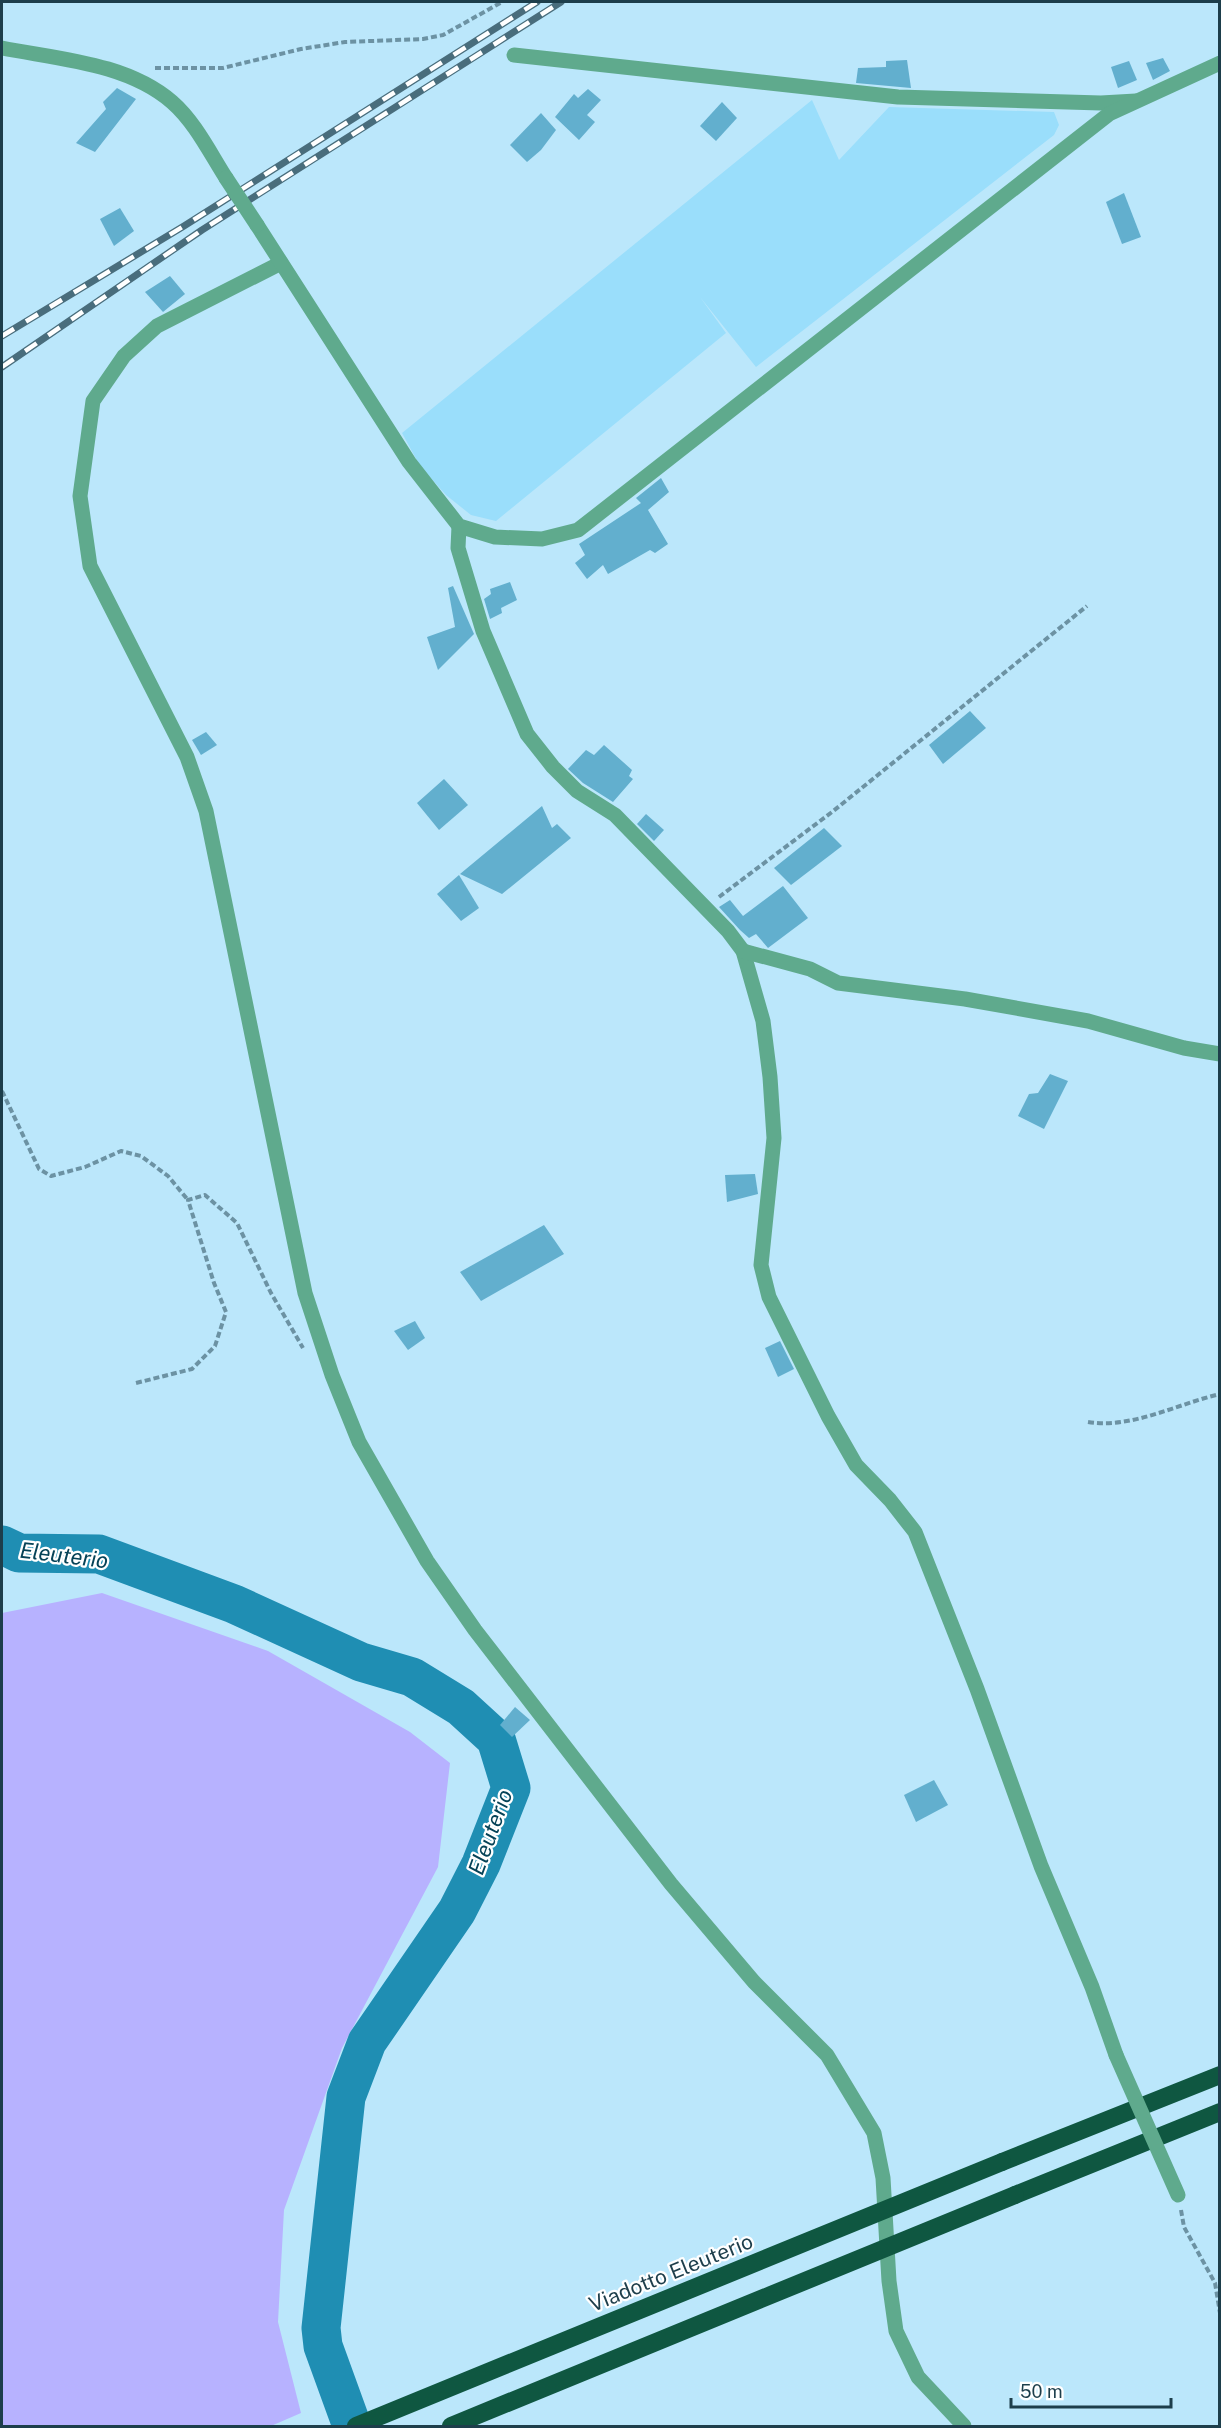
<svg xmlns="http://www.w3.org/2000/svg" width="1221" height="2428" font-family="'Public Sans',sans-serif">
  <rect width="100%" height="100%" fill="#bbe7fb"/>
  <polygon fill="#9adefb" points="812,100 839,160 889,107 1054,112 1059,125 1054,135 756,367 700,297 726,333 496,521 471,515 446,495 420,466 402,433"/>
  <polygon fill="#b7b2ff" points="102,1593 268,1651 410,1732 450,1763 438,1867 342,2048 284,2210 278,2322 301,2413 271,2426 2,2426 2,1613"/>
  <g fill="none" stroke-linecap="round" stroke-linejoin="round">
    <polyline stroke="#1f8eb3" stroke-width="39" points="2,1545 19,1553 99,1554 234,1604 361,1662 412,1677 461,1707 496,1739 511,1788 481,1864 457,1911 367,2042 346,2097 321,2328 323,2346 352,2426"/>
  </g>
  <g fill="#62afce">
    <polygon points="1163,58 1170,71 1153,80 1146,63"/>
    <polygon points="907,60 911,88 856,83 858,68 886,67 886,61"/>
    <polygon points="1129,61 1137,80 1118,88 1111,67"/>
    <polygon points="117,88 136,99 95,152 76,143 106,109 103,102"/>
    <polygon points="588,89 601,100 587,115 595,122 579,140 555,117 574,94 578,98"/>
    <polygon points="722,102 737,118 716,141 700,126"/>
    <polygon points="541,113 556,130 541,150 527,162 510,145"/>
    <polygon points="1124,193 1141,237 1122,244 1106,202"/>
    <polygon points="120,208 134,231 114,246 100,219"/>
    <polygon points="170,276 185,294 163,312 145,292"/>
    <polygon points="661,478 669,492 648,510 668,544 655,553 650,550 608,574 603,565 587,579 575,563 585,555 579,544 641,503 636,498"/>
    <polygon points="510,582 517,600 501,608 502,613 490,619 484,599 491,594 490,589"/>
    <polygon points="453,586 474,634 438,670 427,637 455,627 448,588"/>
    <polygon points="970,711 986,728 943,764 929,745"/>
    <polygon points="206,732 217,745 201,755 192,740"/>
    <polygon points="604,745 632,770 629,776 633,779 613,802 583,783 568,769 586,750 594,755"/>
    <polygon points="444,779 468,805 439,830 417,803"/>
    <polygon points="542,806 552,828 557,824 571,838 502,894 460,874"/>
    <polygon points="646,814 664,830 654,841 637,824"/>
    <polygon points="824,828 842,846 791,885 774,868"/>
    <polygon points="459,875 479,908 461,921 437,894"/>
    <polygon points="783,886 808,918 768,948 756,934 749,938 740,930 719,907 730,900 743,916"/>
    <polygon points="1050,1074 1068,1081 1044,1129 1018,1116 1029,1094 1038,1093"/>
    <polygon points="755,1174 758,1194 727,1202 725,1175"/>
    <polygon points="544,1225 564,1254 481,1301 460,1272"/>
    <polygon points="415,1321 425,1338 408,1350 394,1331"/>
    <polygon points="780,1341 794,1369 778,1377 765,1348"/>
    <polygon points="515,1707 530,1720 512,1737 500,1725"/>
    <polygon points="934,1780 948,1805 916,1822 904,1795"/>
  </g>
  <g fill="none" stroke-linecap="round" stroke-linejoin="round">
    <g stroke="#6c92a3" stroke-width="4" stroke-dasharray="6 3" stroke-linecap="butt">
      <polyline points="155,68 223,68 301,49 345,42 423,39 443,35 502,2"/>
      <polyline points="719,897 832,812 1087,606"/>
      <polyline points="2,1091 39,1169 51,1176 85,1167 121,1151 141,1156 168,1176 188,1200"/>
      <polyline points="136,1383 192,1369 215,1346 226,1312 214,1283 188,1200 205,1195 237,1223 271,1293 303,1348"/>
      <path d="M1088,1422C1132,1429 1177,1404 1220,1394"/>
      <polyline points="1181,2210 1184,2227 1215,2283 1220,2313"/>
    </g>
    <g stroke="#5faa8d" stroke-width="15">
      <polyline points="514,55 898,97 1101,103 1136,101"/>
      <polyline points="281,263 157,326 124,356 93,401 80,496 90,566 187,757 206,811 305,1293 332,1375 359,1442 427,1561 475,1630 671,1884 754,1982 827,2055 874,2133 883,2178 889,2281 896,2331 918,2377 964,2426"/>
      <polyline points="459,526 458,548 483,631 527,734 553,767 577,791 615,815 728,931 743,951 763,1021 770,1077 774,1138 761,1265 769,1297 828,1416 856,1465 890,1500 915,1532 977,1689 1041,1866 1092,1987 1116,2055"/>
      <polyline points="743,951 810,969 838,983 965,999 1088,1021 1184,1048 1220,1054"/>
    </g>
    <g stroke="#5faa8d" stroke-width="15">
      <path d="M2,48C58,59 127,63 172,102C195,122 210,153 226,178"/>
      <polyline points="257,225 409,462 459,526 495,537 542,539 578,530 1109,114 1220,63"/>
    </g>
    <g stroke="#0f5741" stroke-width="18">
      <polyline points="1002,2162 1220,2075"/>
      <polyline points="1015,2195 1220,2112"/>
    </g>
    <defs>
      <g id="rail">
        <polyline points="2,336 184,226 537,2"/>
        <polyline points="2,367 202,230 561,2"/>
      </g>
    </defs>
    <use href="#rail" stroke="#496d7c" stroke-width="7"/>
    <use href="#rail" stroke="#fff" stroke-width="4.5" stroke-dasharray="14" stroke-linecap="butt"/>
    <polyline stroke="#5faa8d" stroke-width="15" points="1116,2055 1178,2195"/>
    <polyline stroke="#5faa8d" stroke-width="15" points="226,178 257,225"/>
    <g stroke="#0f5741" stroke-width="18">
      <polyline points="356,2426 1002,2162"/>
      <polyline points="451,2426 1015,2195"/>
    </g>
  </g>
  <g text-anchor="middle" stroke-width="4.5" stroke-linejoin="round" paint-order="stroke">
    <g font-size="21" fill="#1d3e4b" stroke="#fff">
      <text transform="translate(671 2273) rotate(-22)" y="7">Viadotto Eleuterio</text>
    </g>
    <g font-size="22" font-style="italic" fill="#064358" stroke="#fff">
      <text transform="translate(64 1555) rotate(7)" y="8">Eleuterio</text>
      <text transform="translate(490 1832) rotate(-70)" y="8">Eleuterio</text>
    </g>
  </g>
  <rect width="1221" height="2428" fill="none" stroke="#1d3e4b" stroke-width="6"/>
  <path d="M1011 2398v9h160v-9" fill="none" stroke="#1d3e4b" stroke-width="3"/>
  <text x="1020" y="2398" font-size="18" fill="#1d3e4b" stroke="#ffffff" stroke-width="4.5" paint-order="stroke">50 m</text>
</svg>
